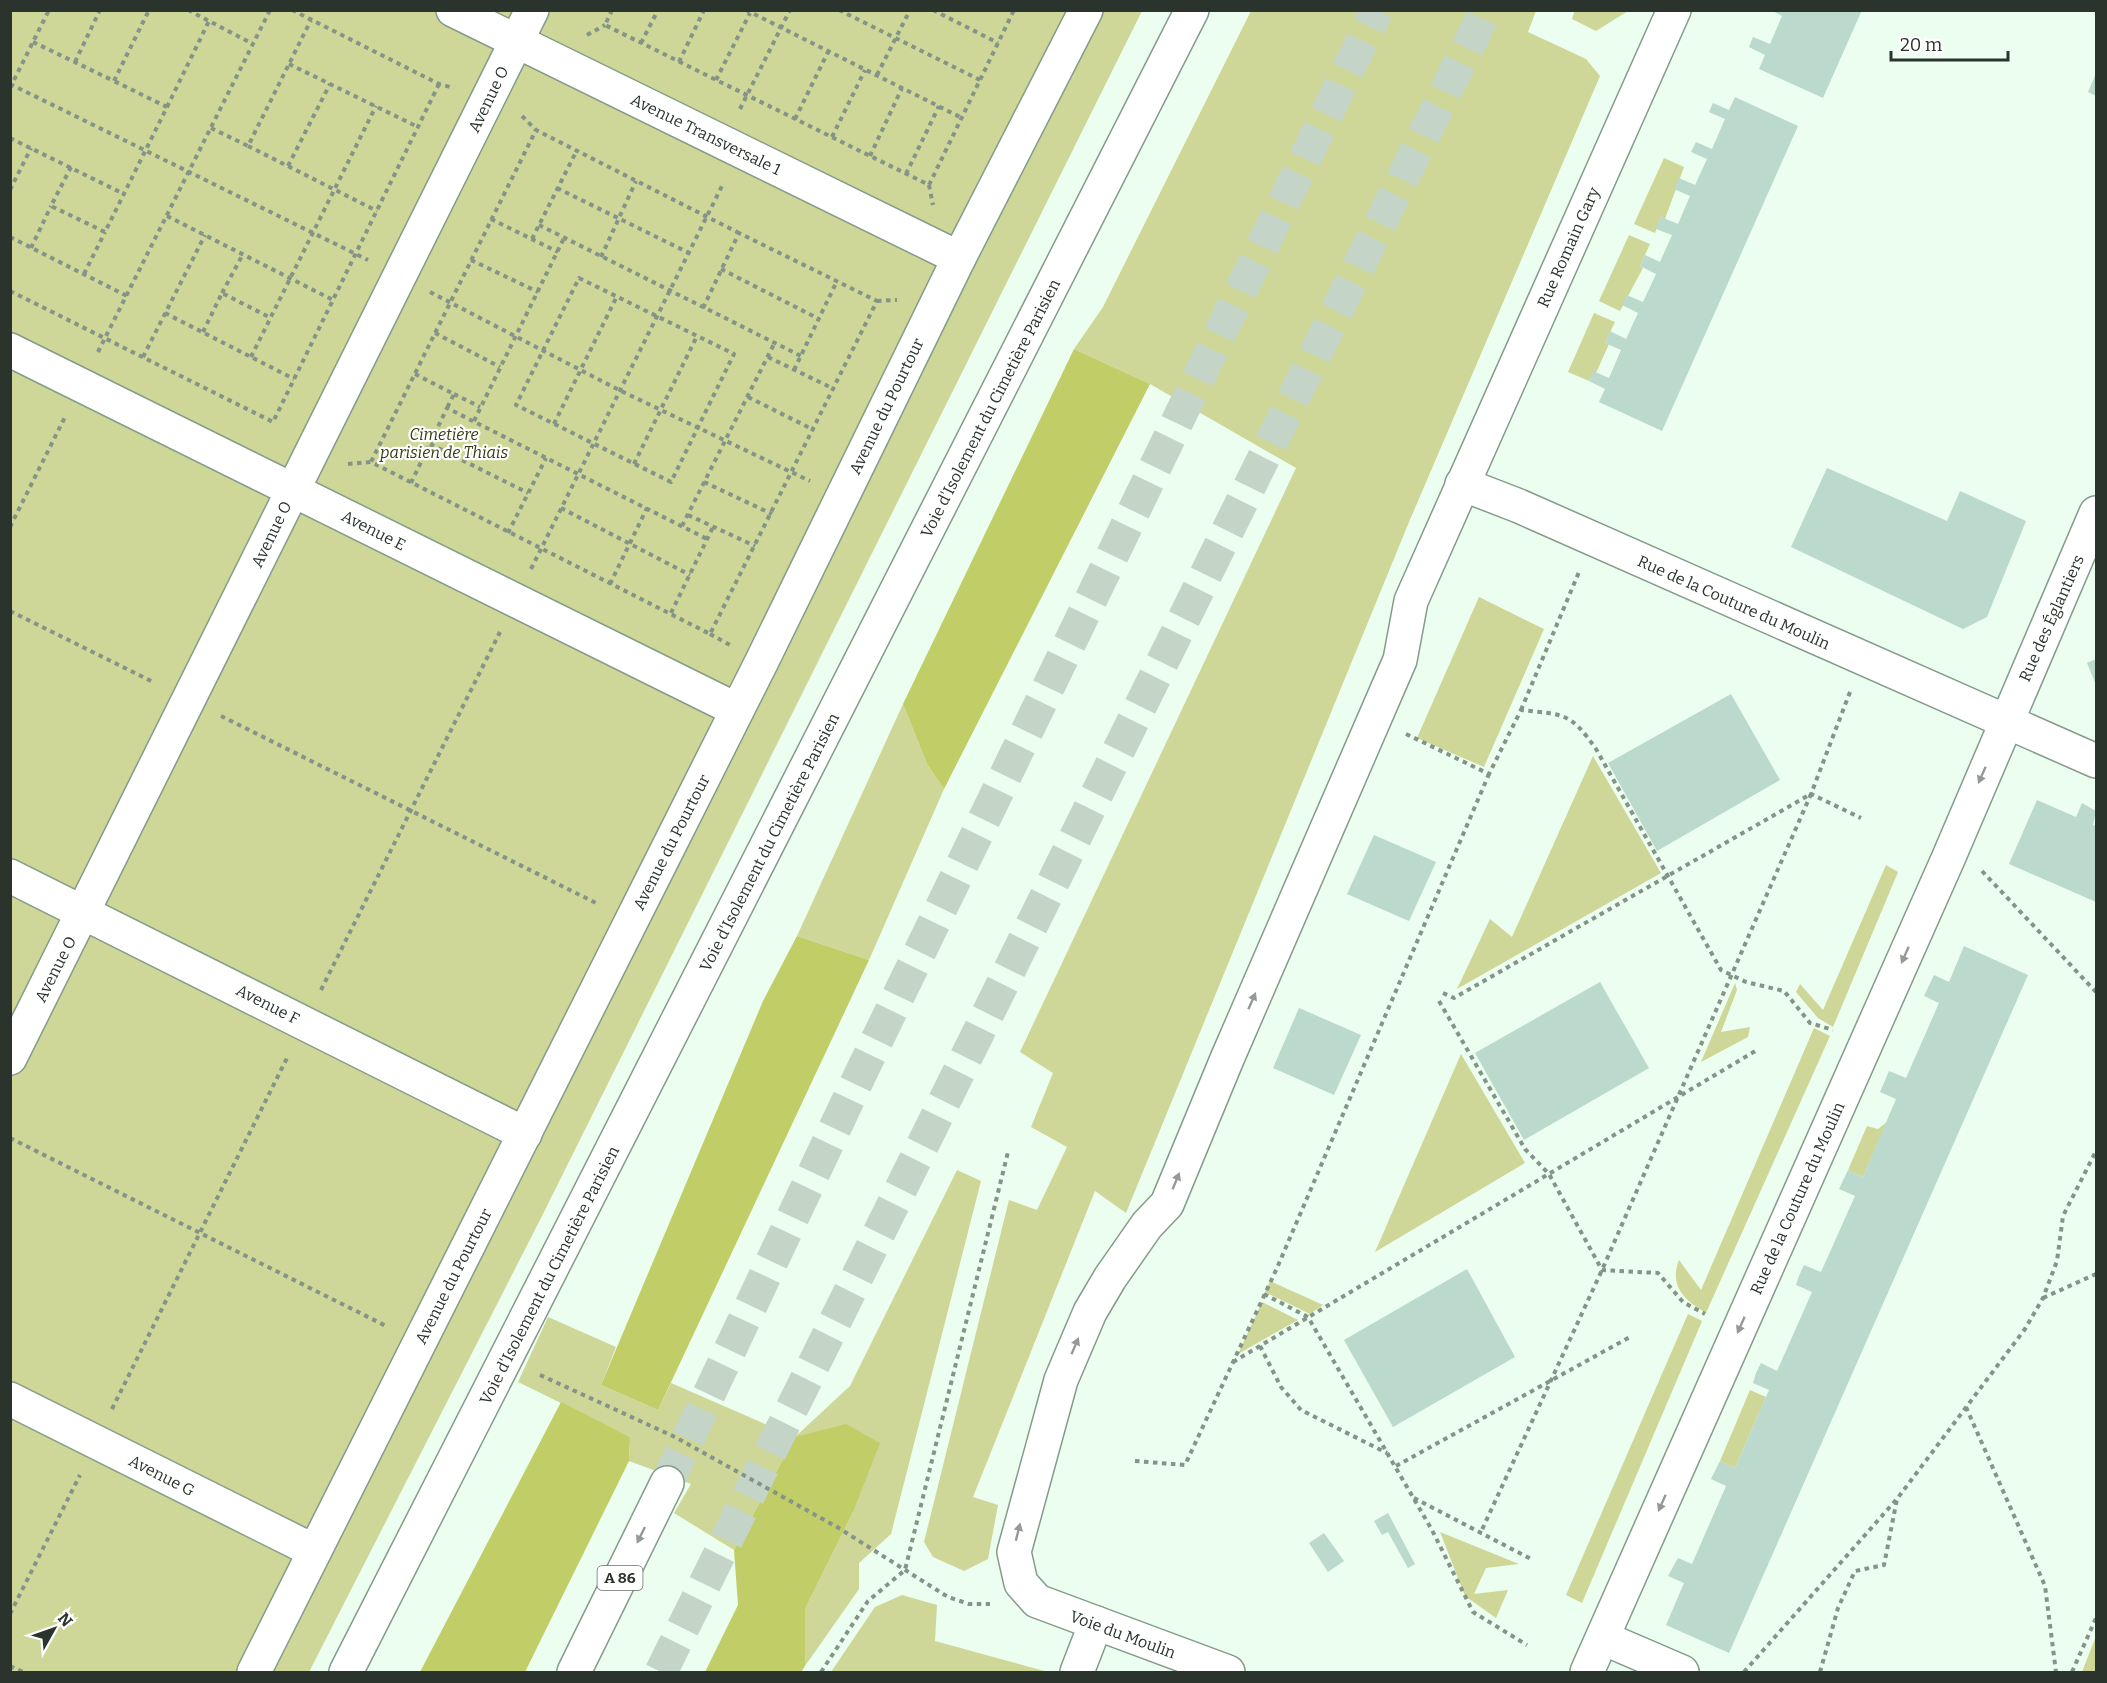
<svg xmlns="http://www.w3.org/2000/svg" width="2107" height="1683" font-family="Bitter,serif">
  <rect width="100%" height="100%" fill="#ebfeef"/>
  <g fill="#ced797">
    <polygon points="1575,10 1628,10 1628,11 1596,31 1572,19"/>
    <polygon points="11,11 1142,11 541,1218 309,1672 11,1672"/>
    <polygon points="1251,11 1536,11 1528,32 1586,59 1600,76 1409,522 1126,1213 1095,1191 973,1497 998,1505 988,1559 964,1571 933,1557 924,1542 1009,1200 1037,1210 1067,1147 1031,1127 1053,1073 1020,1052 1296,468 1150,384 1074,349 1103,307"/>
    <polygon points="1664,158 1684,167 1665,219 1661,217 1655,233 1634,224"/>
    <polygon points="1629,235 1650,244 1640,266 1643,268 1620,311 1599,301"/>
    <polygon points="1594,313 1615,322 1605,343 1609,344 1596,373 1593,372 1589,381 1568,372"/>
    <polygon points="1479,597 1544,629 1484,767 1417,738"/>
    <polygon points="903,704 927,764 944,789 869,960 797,936"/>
    <polygon points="1593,756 1661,873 1457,989 1490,919 1512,937"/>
    <polygon points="1886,865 1898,872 1833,1027 1818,1018 1796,992 1800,984 1823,1010"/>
    <polygon points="1735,983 1737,990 1721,1032 1750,1027 1748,1037 1701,1062"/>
    <path d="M1814,1028L1830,1036L1706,1313C1684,1300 1669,1286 1679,1260L1701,1290Z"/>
    <polygon points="1461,1054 1525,1163 1375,1252"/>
    <polygon points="1887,1122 1863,1177 1848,1170 1867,1126 1878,1129"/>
    <polygon points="957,1170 981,1181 891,1534 859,1563 859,1589 805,1666 805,1609 853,1512 795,1437 734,1550 674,1513 691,1484 629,1461 630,1437 518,1382 548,1317 616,1347 601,1385 658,1410 671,1383 795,1437 850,1386"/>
    <polygon points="1270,1281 1323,1305 1310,1314 1265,1292"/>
    <polygon points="1262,1302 1298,1320 1238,1354"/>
    <polygon points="1688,1314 1702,1321 1582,1603 1566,1595"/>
    <polygon points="1750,1390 1766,1397 1735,1468 1720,1461"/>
    <polygon points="1440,1532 1519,1564 1486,1568 1474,1594 1508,1590 1496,1618 1465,1596"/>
    <polygon points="902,1595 937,1605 935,1641 1048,1672 831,1672 875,1607"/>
    <polygon points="2096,1636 2096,1672 2082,1672"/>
  </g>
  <g fill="#c1cd67">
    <polygon points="1074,349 1150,384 944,789 927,764 903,704"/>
    <polygon points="797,936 869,960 658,1410 601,1385 763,1001"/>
    <polygon points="561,1402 630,1437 629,1461 525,1672 420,1672"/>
    <polygon points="846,1424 880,1443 853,1512 805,1609 805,1666 801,1672 705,1672 738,1605 734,1550 795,1437"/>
  </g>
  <g fill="#bbd9cd">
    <polygon points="1771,10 1862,10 1823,98 1759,69 1765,55 1749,47 1753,37 1770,44 1782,16"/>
    <polygon points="2096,73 2096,96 2088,92"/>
    <polygon points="1735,97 1798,126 1662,431 1599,402 1605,389 1589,381 1593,371 1609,378 1621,350 1605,343 1610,331 1626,339 1638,313 1622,305 1627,295 1643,302 1656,274 1640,266 1645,255 1660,262 1672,235 1656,229 1661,217 1678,224 1690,196 1674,189 1679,178 1695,185 1707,159 1691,152 1696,142 1712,149 1725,119 1709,112 1713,103 1729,110"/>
    <polygon points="1827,468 1947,521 1960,491 2026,521 1987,617 1963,629 1791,547"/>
    <polygon points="2096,659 2096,685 2087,663"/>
    <polygon points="1731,694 1780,780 1657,851 1608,763"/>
    <polygon points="2037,800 2076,817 2082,803 2096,811 2093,825 2096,826 2096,902 2009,864"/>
    <polygon points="1374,835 1436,862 1409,921 1347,894"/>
    <polygon points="1964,946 2028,975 1729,1653 1666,1625 1684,1583 1668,1576 1678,1558 1692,1564 1726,1486 1711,1479 1720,1461 1735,1468 1769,1390 1753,1383 1756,1373 1761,1363 1777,1371 1812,1292 1796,1285 1799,1276 1804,1265 1821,1272 1855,1196 1839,1189 1848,1170 1863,1177 1896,1099 1880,1092 1889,1071 1906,1078 1939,1003 1924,996 1934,975 1949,982"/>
    <polygon points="1600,982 1649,1068 1524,1140 1475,1053"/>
    <polygon points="1299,1008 1361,1035 1334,1095 1273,1068"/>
    <polygon points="1467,1269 1515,1357 1393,1427 1344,1340"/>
    <polygon points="1388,1513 1415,1564 1408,1568 1388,1532 1382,1535 1374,1521"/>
    <polygon points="1324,1533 1344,1561 1328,1572 1309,1543"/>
  </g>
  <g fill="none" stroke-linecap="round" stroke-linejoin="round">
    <g stroke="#c4d5c8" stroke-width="33" stroke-dasharray="33 16" stroke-linecap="butt">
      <polyline points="667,1483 860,1075 1377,10"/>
      <polyline points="661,1672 1486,10"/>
    </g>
    <defs>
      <g id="minor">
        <polyline points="453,10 959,258"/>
        <polyline points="10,350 737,710"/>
        <polyline points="1462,484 1519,506 2096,761"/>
        <polyline points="10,876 525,1134"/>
        <polyline points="10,1058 532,10"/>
        <polyline points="10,1399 314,1551"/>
        <polyline points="1603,1638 1682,1672"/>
        <polyline points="254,1672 762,661 959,258 1086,10"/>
        <polyline points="346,1672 1192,10"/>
        <polyline points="1077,1672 1096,1623"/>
        <polyline points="1228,1672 1037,1601 1021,1583 1014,1552 1061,1380 1090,1312 1110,1278 1147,1225 1167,1204 1227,1059 1400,660 1411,601 1674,10"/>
        <polyline points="1587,1672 1948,859 2096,513"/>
      </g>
      <polyline id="highway" points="574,1672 667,1483"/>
    </defs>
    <use href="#minor" stroke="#859b8a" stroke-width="36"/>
    <use href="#highway" stroke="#859b8a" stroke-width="36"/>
    <g stroke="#859388" stroke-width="4" stroke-dasharray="4.5 4.5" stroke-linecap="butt">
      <polyline points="188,10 253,44"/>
      <polyline points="292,10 439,84 454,88"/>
      <polyline points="612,10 605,25 929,185 1014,10"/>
      <polyline points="746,10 962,118"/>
      <polyline points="839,10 980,80"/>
      <polyline points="933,10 998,43"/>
      <polyline points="587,35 605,25"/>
      <polyline points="33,42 114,81 149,10"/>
      <polyline points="641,43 658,10"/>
      <polyline points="75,62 100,10"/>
      <polyline points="679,62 704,10"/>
      <polyline points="289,64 418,127"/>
      <polyline points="877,75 910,10"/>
      <polyline points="716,80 750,13"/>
      <polyline points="10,84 368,260"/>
      <polyline points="10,88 49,10"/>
      <polyline points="167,107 209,21"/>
      <polyline points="740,109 790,10"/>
      <polyline points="522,116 536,130"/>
      <polyline points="795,119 828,52"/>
      <polyline points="211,128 248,146 311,20"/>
      <polyline points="832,137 865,70"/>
      <polyline points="10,138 124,194"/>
      <polyline points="248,146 377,211"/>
      <polyline points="870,156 902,88"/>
      <polyline points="288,166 330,84"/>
      <polyline points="71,167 51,206 105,232 167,107 114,81"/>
      <polyline points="906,174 939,106"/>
      <polyline points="929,185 933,205"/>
      <polyline points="557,188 689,253"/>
      <polyline points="10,190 31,148"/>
      <polyline points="167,216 333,300"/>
      <polyline points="491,219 558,252"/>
      <polyline points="539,225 801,356"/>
      <polyline points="10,237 127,296"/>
      <polyline points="532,239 576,152"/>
      <polyline points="31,248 51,206"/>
      <polyline points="601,257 636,181"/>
      <polyline points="471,260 538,292"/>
      <polyline points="721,269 819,319"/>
      <polyline points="84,274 105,232"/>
      <polygon points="579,278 734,354 671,482 516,405"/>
      <polyline points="10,291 273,422 439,84"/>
      <polyline points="430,292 621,391 810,481"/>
      <polyline points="222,293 243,254"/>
      <polyline points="877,301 897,300"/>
      <polyline points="703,308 739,233 877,301 710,634 371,462 536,130 739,233"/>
      <polyline points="165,313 294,379"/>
      <polyline points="203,332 222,293 271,318"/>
      <polyline points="435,333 500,367"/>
      <polyline points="98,352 270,10"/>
      <polyline points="143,357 205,235"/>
      <polyline points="251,357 376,106"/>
      <polyline points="768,357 834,389"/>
      <polyline points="794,370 837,281"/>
      <polyline points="415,374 454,394 447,408"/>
      <polyline points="454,394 480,407"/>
      <polyline points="748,397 814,430"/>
      <polyline points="474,421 564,238"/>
      <polyline points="554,424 617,296"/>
      <polyline points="430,444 528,493"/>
      <polyline points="348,464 371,462"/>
      <polyline points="634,464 697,336"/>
      <polyline points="704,482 772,514"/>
      <polyline points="411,483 447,408 707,539"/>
      <polyline points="561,508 690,575"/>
      <polyline points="688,515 755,546"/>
      <polyline points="682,526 775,342"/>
      <polyline points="10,527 65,417"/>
      <polyline points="508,533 546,458"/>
      <polyline points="531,569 723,184"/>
      <polyline points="610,584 647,508"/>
      <polyline points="10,611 155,683"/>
      <polyline points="671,613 713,527"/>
      <polyline points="710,634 730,645"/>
      <polyline points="1850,692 1811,794 1861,818"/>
      <polyline points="1521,710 1579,572"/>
      <polyline points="221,716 598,904"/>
      <path d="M1406,734L1489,774L1521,710C1565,715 1570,712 1596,749L1721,970L1746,982L1784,991L1810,1023L1833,1030"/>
      <polyline points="1982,871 2096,992"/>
      <polyline points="321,990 500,632"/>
      <polyline points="1443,993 1454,998 1811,794 1602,1270 1480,1534"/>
      <polyline points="1439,1001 1525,1149 1549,1174 1602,1270 1658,1273 1683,1302 1705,1314"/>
      <polyline points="10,1138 388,1327"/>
      <polyline points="1264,1294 1308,1317 1432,1530 1473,1612 1527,1645"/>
      <polyline points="2043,1298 2096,1274"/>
      <polyline points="1260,1346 1281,1387 1301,1410 1387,1453"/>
      <polyline points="1233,1362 1757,1050"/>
      <polyline points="540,1375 675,1437 837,1527 948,1597 969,1604 990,1604"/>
      <polyline points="1966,1407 2045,1586 2056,1672"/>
      <polyline points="112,1409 288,1056"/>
      <polyline points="1135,1461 1185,1465 1277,1268 1489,774"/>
      <polyline points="1396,1466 1630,1337"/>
      <polyline points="1414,1498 1531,1559"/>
      <polyline points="10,1614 80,1475"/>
      <polyline points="10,1666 23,1672"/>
      <polyline points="821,1672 868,1601 905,1570 1008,1152"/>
      <polyline points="1744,1672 1896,1500"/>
      <polyline points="1820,1672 1838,1608 1855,1571 1884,1565 1897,1499 2025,1329 2043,1298 2057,1261 2063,1216 2096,1151"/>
      <polyline points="2072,1672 2096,1618"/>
    </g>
    <use href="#minor" stroke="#fff" stroke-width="33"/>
    <use href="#highway" stroke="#fff" stroke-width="33"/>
  </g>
  <defs><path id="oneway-solid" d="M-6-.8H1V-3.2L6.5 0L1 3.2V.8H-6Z" transform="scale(1.5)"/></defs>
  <g fill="#949996">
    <use href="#oneway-solid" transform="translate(1982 775) rotate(114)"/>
    <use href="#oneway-solid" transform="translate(1905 955) rotate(114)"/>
    <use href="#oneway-solid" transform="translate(1252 1001) rotate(-66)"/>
    <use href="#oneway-solid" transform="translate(1176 1181) rotate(-68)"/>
    <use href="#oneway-solid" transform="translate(1741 1325) rotate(114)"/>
    <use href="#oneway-solid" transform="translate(1075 1346) rotate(-67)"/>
    <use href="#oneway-solid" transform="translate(1662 1503) rotate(114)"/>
    <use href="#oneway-solid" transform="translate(1018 1532) rotate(-76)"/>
    <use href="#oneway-solid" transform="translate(641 1535) rotate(116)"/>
  </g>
  <g text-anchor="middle" stroke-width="4.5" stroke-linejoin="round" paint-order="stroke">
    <rect fill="#fff" stroke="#6a706b" stroke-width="1.5" x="597.5" y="1566" width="45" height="24" rx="4.5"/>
    <g font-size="15" font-weight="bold" fill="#2a332c">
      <text x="620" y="1583">A 86</text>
    </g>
    <g font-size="16" fill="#2a332c" stroke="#fff">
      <text transform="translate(488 99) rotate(-64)" y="6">Avenue O</text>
      <text transform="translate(706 134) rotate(26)" y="6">Avenue Transversale 1</text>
      <text transform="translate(1568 247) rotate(-66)" y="6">Rue Romain Gary</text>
      <text transform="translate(886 406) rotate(-64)" y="6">Avenue du Pourtour</text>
      <text transform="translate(990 408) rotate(-63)" y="6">Voie d'Isolement du Cimetière Parisien</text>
      <text transform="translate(374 530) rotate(27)" y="6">Avenue E</text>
      <text transform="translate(271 534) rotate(-64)" y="6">Avenue O</text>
      <text transform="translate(1734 602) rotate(24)" y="6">Rue de la Couture du Moulin</text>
      <text transform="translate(2051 618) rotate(-66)" y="6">Rue des Églantiers</text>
      <text transform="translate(671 842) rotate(-63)" y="6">Avenue du Pourtour</text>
      <text transform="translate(769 842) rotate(-63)" y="6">Voie d'Isolement du Cimetière Parisien</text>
      <text transform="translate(55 969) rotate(-63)" y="6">Avenue O</text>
      <text transform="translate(268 1004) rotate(27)" y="6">Avenue F</text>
      <text transform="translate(1797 1198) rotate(-66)" y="6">Rue de la Couture du Moulin</text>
      <text transform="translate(549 1275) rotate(-63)" y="6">Voie d'Isolement du Cimetière Parisien</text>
      <text transform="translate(453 1276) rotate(-63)" y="6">Avenue du Pourtour</text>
      <text transform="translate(162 1475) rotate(27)" y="6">Avenue G</text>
      <text transform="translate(1123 1634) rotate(20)" y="6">Voie du Moulin</text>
    </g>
    <g font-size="16" font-style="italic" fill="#373c11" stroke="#fff">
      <text x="444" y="440">Cimetière<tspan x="444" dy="18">parisien de Thiais</tspan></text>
    </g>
  </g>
  <rect width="2107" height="1683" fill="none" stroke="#2a332c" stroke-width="24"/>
  <g transform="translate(54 1629) rotate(50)" stroke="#ffffff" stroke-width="4.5" paint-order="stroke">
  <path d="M0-4.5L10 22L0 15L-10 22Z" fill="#2a332c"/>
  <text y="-9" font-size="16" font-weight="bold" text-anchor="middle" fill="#2a332c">N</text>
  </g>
  <path d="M1891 51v9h117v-9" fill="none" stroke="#2a332c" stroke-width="3"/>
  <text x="1900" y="51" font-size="18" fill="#2a332c" stroke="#ffffff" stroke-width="4.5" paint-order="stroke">20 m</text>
</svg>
